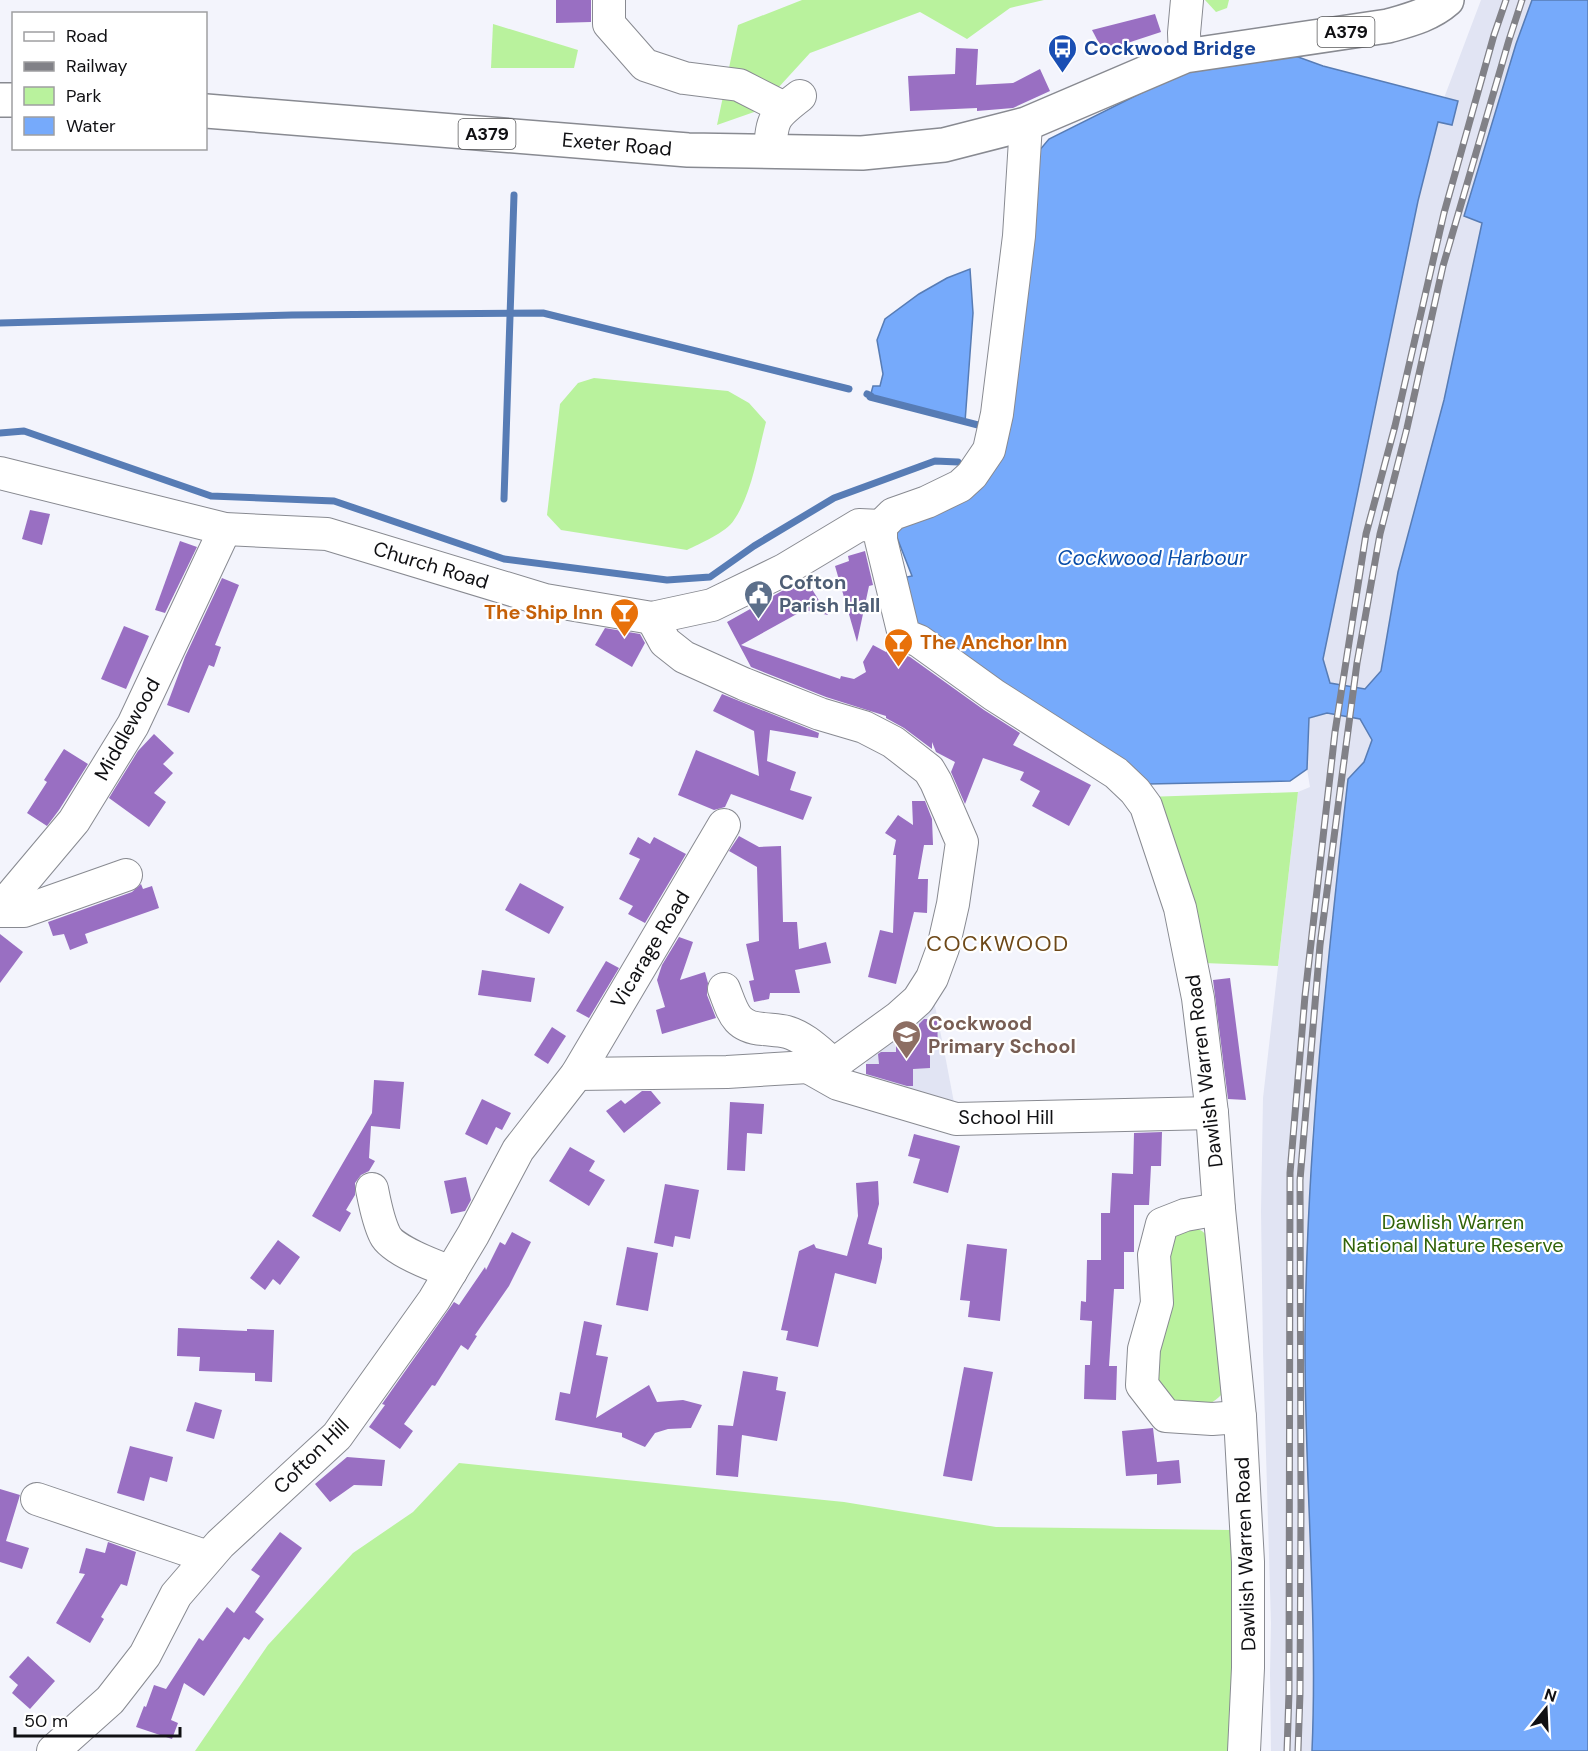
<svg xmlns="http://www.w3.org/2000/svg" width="1588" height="1751" font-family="'DM Sans',sans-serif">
  <rect width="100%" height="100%" fill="#f3f4fc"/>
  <g fill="#e1e4f3">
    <polygon points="1481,0 1532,0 1516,44 1464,216 1482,223 1444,400 1398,572 1381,672 1365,689 1329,683 1323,660 1418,201 1438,121 1452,125 1458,102 1444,98"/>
    <polygon points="1327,713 1360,718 1372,740 1364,762 1348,779 1328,958 1312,1134 1305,1335 1313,1618 1314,1698 1312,1751 1271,1751 1270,1674 1271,1623 1263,1352 1261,1211 1263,1098 1298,792 1310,787 1307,769 1308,718"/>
    <polygon points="934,1001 944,1050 956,1113 866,1086 866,1064 871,1053"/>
  </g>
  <g fill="#b9f29d">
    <polygon points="802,0 1044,0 1010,8 967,39 920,12 810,53 757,111 717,125 738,25"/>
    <polygon points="1205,0 1229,0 1227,8 1216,12"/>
    <polygon points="493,24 578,50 574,68 491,68"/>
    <path d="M594,378L728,391L749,403L766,422C758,452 752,494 734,520C727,532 699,544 687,550L561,530L547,515L560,404L578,383Z"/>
    <polygon points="1298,792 1278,966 1204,963 1146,797"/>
    <path d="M1189,1225L1202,1231L1213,1241L1225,1390C1209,1413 1190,1405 1167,1401L1152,1381L1167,1235Z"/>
    <polygon points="459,1463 844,1502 996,1527 1232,1530 1232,1703 1229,1751 195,1751 268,1645 353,1553 413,1512"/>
  </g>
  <g fill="#76aafb" stroke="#577cb5" stroke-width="1.5">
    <path d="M1532,0H1588V1751H1312C1318,1612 1304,1474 1305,1335C1307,1149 1327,964 1348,779L1364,762L1372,740L1360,719L1327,713L1309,718L1307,769L1290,781L1148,784L912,626L897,579L912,576L896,535L901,526L981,478L1038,152L1049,139L1185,71L1290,54L1323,66L1458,101L1452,125L1438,122L1418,201L1323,659L1330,683L1365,689L1381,671L1398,572L1444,400L1482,223L1464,216L1516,44Z"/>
    <polygon points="970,269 973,313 965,422 870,397 873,386 880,386 883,374 877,340 885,319 919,294 947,278"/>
  </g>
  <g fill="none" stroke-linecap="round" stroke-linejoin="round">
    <g stroke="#577cb5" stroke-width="7">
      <polyline points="0,323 292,315 543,313 849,389"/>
      <polyline points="867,394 871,396 870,397 978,425"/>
      <polyline points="0,433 24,431 211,496 334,501 504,559 667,580 710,577 754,546 834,498 935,461 958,462"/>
      <polyline points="504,499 514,195"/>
    </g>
  </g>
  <g fill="#996fc2">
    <polygon points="556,0 591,0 591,22 556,23"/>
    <polygon points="1155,14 1161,32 1103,51 1092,30"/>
    <polygon points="956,48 978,49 976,85 1013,83 1040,69 1050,91 1013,108 977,111 977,108 910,111 908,76 955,74"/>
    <polygon points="30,510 50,514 42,545 22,539"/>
    <polygon points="180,541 197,547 165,613 155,610"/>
    <polygon points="865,551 873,585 869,586 857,642 835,566 849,561 848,556"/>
    <polygon points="222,578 239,585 215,645 221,647 214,667 209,665 189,713 167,705 185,657"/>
    <polygon points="805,578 828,615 804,610 741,645 840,679 841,676 854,679 866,672 863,662 873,645 886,652 889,645 897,652 910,657 984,710 1020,733 1013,745 1091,785 1069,826 1032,806 1040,791 1020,780 1024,772 983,758 965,804 951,772 955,762 936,752 932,742 932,749 904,728 886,718 886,716 826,697 751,667 727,622"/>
    <polygon points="124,626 149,636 126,689 101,679"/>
    <polygon points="605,628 640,634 645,643 632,667 595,645"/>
    <polygon points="722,694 819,733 818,738 770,730 767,761 796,772 790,790 812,797 803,820 731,794 725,807 714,810 678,795 696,750 759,776 754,731 713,711"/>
    <polygon points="154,734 174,753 163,764 173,773 154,793 166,802 149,827 109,798 138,751"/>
    <polygon points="64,749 88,764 59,810 47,826 27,813 47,782 44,780"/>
    <polygon points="912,801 925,801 932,819 933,845 924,845 918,879 928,879 927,913 914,912 896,984 868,977 880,930 893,933 896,855 893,855 896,840 885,833 898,815 913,825"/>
    <polygon points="739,836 759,847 781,846 783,922 797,922 799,949 826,942 831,963 795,970 800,993 770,993 769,999 754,1002 749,981 754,980 746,944 759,941 757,867 729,851"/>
    <polygon points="638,837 650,844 654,837 686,854 645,923 628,914 633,906 619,899 640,859 629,854"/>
    <polygon points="520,883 564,907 549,934 505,910"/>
    <polygon points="141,884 143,889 152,886 159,908 85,934 88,943 70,950 64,934 53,936 48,922 132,892"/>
    <polygon points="0,934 23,952 0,983"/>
    <polygon points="679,937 693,942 680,980 705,972 708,983 707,995 716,1018 662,1034 656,1010 665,1007 657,980 662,965"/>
    <polygon points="606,961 619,968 589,1018 576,1011"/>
    <polygon points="482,970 535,978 531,1002 478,995"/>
    <polygon points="1230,978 1242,1071 1246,1100 1228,1099 1213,980"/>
    <polygon points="924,1019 937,1019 938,1047 930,1047 930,1068 913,1069 913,1086 907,1086 866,1074 866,1064 879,1064 878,1054 881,1052 896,1052 896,1041 910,1031 919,1031 919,1024"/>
    <polygon points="552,1027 566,1036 548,1064 534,1055"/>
    <polygon points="374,1080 404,1082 400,1129 371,1126 369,1158 375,1161 369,1171 361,1175 355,1183 355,1195 346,1210 351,1213 340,1232 312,1216 372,1113"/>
    <polygon points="642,1091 651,1091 661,1103 624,1133 606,1111 621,1100 625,1104"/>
    <polygon points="482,1099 511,1113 502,1130 496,1127 487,1145 465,1134"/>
    <polygon points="730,1102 764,1104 762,1134 747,1133 745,1171 727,1170"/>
    <polygon points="1162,1132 1161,1166 1151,1166 1149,1205 1134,1205 1134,1252 1124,1252 1124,1289 1114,1289 1109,1366 1117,1366 1116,1400 1084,1399 1085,1365 1090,1365 1092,1321 1080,1320 1081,1301 1086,1302 1087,1260 1101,1260 1101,1213 1110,1213 1112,1173 1133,1174 1134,1133"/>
    <polygon points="914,1134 960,1146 948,1193 913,1183 920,1159 908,1156"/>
    <polygon points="570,1147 595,1161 589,1171 605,1180 589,1206 549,1181"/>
    <polygon points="466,1177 471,1200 465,1211 451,1214 444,1181"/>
    <polygon points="878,1181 879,1204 868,1244 882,1248 882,1258 876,1284 835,1273 818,1347 786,1340 788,1331 781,1330 799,1251 814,1244 816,1248 847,1256 858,1216 856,1183"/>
    <polygon points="665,1184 699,1190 690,1239 675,1236 673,1247 654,1243"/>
    <polygon points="512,1232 531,1242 509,1286 475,1335 477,1336 468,1350 461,1345 435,1386 432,1385 404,1424 413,1431 400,1449 369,1427 385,1405 382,1404 454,1302 459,1305 485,1267 486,1270 500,1242 505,1245"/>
    <polygon points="278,1240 300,1257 280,1285 273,1279 265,1290 250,1278"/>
    <polygon points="967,1244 1007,1249 1000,1321 968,1317 970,1301 960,1300"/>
    <polygon points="627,1247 658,1253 648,1311 616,1305"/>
    <polygon points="584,1321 602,1325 596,1355 608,1357 596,1418 649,1385 657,1402 683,1400 702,1405 691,1428 668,1429 655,1433 645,1447 622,1437 622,1433 555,1420 560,1392 570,1394"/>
    <polygon points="178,1328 247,1331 247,1329 274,1330 272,1382 255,1381 255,1373 199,1371 200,1357 177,1356"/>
    <polygon points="964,1367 993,1372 972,1481 943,1476"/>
    <polygon points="743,1371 778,1377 776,1390 786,1392 777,1441 742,1435 738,1477 716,1475 718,1425 733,1426"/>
    <polygon points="195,1402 222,1410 214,1439 186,1431"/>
    <polygon points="1153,1428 1157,1462 1179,1460 1181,1483 1157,1485 1157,1474 1126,1476 1122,1431"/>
    <polygon points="130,1446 173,1457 167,1482 150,1477 144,1501 117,1493"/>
    <polygon points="347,1457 385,1460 382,1486 354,1485 330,1502 315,1484"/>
    <polygon points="0,1489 20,1495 6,1541 29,1548 22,1569 0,1562"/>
    <polygon points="280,1532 302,1548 255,1612 264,1619 249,1640 244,1637 204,1696 184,1683 171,1720 178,1723 172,1739 136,1727 144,1706 146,1707 154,1685 166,1689 199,1638 203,1641 227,1607 234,1613 260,1576 251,1570"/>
    <polygon points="108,1542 136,1552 127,1586 121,1584 101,1617 104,1619 90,1643 56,1623 85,1574 79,1573 86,1548 105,1553"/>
    <polygon points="28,1656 55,1681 30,1709 12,1693 18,1685 9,1677"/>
  </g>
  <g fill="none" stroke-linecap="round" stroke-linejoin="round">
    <defs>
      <g id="minor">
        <polyline points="609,0 609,24 645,65 684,78 739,85 784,108"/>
        <polyline points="1185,56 1184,33 1187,0"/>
        <path d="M770,151C772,118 774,116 800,96"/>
        <polyline points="0,473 225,529 327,534 545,600 652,618 712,605 784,570 859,525 881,526"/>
        <polyline points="881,526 881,540 904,635 919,641 994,695 1116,773 1135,791 1146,806 1180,908 1198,998 1212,1113 1219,1209 1240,1417 1248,1562 1248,1668 1244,1751"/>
        <polyline points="881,526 893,514 927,502 960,486 972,475 989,450 997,414 1019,236 1026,124"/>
        <polyline points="0,909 74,821 133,725 225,529"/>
        <polyline points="0,911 24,911 126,875"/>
        <path d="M724,989C733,1012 735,1027 763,1029C771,1030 779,1030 787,1032C804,1037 817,1050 830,1061"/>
        <polyline points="808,1067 838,1084 956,1119 1212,1113"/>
        <polyline points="577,1074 727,1072 808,1067 841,1059 899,1017 918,1000 932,978 943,948 953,904 962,842 936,782 929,770 893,742 864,727 820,714 744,684 684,657 665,642 652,618"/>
        <path d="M372,1189C375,1204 378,1221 385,1235C392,1250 435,1266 451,1272"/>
        <polyline points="1219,1209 1185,1215 1162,1224 1154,1255 1157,1303 1144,1349 1142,1385 1166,1416 1212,1419 1240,1417"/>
        <polyline points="37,1499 208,1557"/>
        <polyline points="53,1751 110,1700 145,1655 176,1595 220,1544 337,1436 434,1300 473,1235 518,1150 577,1074 724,825"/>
      </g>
      <g id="major">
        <polyline points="0,100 14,100"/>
        <path d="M206,111L688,150L862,153L944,145L1026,124L1185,56L1388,26C1409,20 1430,15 1447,0"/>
      </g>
    </defs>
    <use href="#minor" stroke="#888a91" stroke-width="34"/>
    <use href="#major" stroke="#888a91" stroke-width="36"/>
    <use href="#minor" stroke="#fff" stroke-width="32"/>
    <use href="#major" stroke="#fff" stroke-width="33"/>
    <defs>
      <g id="rail">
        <polyline points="1287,1751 1289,1692 1290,1173 1305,996 1335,732 1366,534 1395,426 1444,213 1494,35 1506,0"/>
        <polyline points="1298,1751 1300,1693 1301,1506 1300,1180 1320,945 1342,776 1357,663 1380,534 1407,428 1443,266 1509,40 1522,0"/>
      </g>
    </defs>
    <use href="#rail" stroke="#818187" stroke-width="7"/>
    <use href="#rail" stroke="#fff" stroke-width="4.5" stroke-dasharray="14" stroke-linecap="butt"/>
  </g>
  <defs>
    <symbol id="bus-pin" viewBox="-11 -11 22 30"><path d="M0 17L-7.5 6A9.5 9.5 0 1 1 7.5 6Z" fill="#1a4fb4" stroke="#fff"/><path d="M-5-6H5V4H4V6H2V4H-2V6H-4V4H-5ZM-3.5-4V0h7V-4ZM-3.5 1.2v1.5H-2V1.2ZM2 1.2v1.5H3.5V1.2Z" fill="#fff"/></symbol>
    <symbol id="civic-pin" viewBox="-11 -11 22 30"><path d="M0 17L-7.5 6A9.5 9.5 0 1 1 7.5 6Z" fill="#5c6f8a" stroke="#fff"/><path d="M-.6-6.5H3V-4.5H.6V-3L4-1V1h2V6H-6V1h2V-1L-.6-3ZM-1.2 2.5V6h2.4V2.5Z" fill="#fff"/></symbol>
    <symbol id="bar-pin" viewBox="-11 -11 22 30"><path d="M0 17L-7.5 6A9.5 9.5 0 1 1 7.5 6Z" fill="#e8710a" stroke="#fff"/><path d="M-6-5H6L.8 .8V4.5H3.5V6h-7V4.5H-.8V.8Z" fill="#fff"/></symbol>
    <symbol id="school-pin" viewBox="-11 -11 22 30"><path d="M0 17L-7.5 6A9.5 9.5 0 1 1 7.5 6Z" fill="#8d6e63" stroke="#fff"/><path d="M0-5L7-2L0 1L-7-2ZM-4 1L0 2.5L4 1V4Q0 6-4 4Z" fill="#fff"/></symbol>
  </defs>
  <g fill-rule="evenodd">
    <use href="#bus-pin" x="1046" y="32" width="33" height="45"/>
    <use href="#civic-pin" x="742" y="578" width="33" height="45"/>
    <use href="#bar-pin" x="608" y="596" width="33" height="45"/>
    <use href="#bar-pin" x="882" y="626" width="33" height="45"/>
    <use href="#school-pin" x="890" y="1018" width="33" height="45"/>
  </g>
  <g text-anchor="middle" stroke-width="4.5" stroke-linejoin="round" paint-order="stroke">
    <g fill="#fff" stroke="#58585a" stroke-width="1.5">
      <rect x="1317.5" y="17" width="57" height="30" rx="4.5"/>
      <rect x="458.5" y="119" width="57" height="30" rx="4.5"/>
    </g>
    <g font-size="18" font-weight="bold" fill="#101013">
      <text x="1346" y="38">A379</text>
      <text x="487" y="140">A379</text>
    </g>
    <g font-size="20" font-weight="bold" fill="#164399" stroke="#fff" text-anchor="start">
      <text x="1084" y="55">Cockwood Bridge</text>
    </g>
    <g font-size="20" fill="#101013" stroke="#fff">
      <text transform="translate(617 144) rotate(5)" y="7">Exeter Road</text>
      <text transform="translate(431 565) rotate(17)" y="7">Church Road</text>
      <text transform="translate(127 729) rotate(-61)" y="7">Middlewood</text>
      <text transform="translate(650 949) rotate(-59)" y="7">Vicarage Road</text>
      <text transform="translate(1204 1071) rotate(-97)" y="7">Dawlish Warren Road</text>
      <text x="1006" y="1124">School Hill</text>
      <text transform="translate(311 1456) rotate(-45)" y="7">Cofton Hill</text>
      <text transform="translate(1245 1554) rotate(-92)" y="7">Dawlish Warren Road</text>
    </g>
    <g font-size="20" font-weight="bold" fill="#4e5e75" stroke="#fff" text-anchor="start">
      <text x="779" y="589">Cofton<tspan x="779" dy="23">Parish Hall</tspan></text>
    </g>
    <g font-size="20" font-weight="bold" fill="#c56008" stroke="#fff" text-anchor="end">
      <text x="603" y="619">The Ship Inn</text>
      <text x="920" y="649" text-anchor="start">The Anchor Inn</text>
    </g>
    <g font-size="20" font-weight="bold" fill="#785e54" stroke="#fff" text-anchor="start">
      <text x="928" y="1030">Cockwood<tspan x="928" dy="23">Primary School</tspan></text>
    </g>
    <g font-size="20" fill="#316409" stroke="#fff">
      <text x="1453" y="1229">Dawlish Warren<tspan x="1453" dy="23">National Nature Reserve</tspan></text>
    </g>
    <g font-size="21" font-style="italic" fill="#0a4da8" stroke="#fff">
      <text x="1152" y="565">Cockwood Harbour</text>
    </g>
    <g font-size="22" letter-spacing="1.5" fill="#6d4818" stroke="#fff">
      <text x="998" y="951">COCKWOOD</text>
    </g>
  </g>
  <rect x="12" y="12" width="195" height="138" fill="#ffffff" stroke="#9f9fa1" stroke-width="1.5"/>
  <rect x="24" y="32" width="30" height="9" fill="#ffffff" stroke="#9f9fa1" stroke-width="1.5"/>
  <text x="66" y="42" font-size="18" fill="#101013">Road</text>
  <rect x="24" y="62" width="30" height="9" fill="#818187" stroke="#9f9fa1" stroke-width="1.5"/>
  <text x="66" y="72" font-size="18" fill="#101013">Railway</text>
  <rect x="24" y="87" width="30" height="18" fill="#b9f29d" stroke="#9f9fa1" stroke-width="1.5"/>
  <text x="66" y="102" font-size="18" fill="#101013">Park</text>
  <rect x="24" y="117" width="30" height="18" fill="#76aafb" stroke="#9f9fa1" stroke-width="1.5"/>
  <text x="66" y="132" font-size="18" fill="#101013">Water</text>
  <g transform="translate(1546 1709) rotate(18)" stroke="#ffffff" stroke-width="4.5" paint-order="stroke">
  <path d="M0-4.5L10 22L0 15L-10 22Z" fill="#101013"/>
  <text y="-9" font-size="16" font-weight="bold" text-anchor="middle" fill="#101013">N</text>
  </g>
  <path d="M15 1727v9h165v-9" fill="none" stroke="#101013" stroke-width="3"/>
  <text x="24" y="1727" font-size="18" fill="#101013" stroke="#ffffff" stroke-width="4.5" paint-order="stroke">50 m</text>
</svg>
